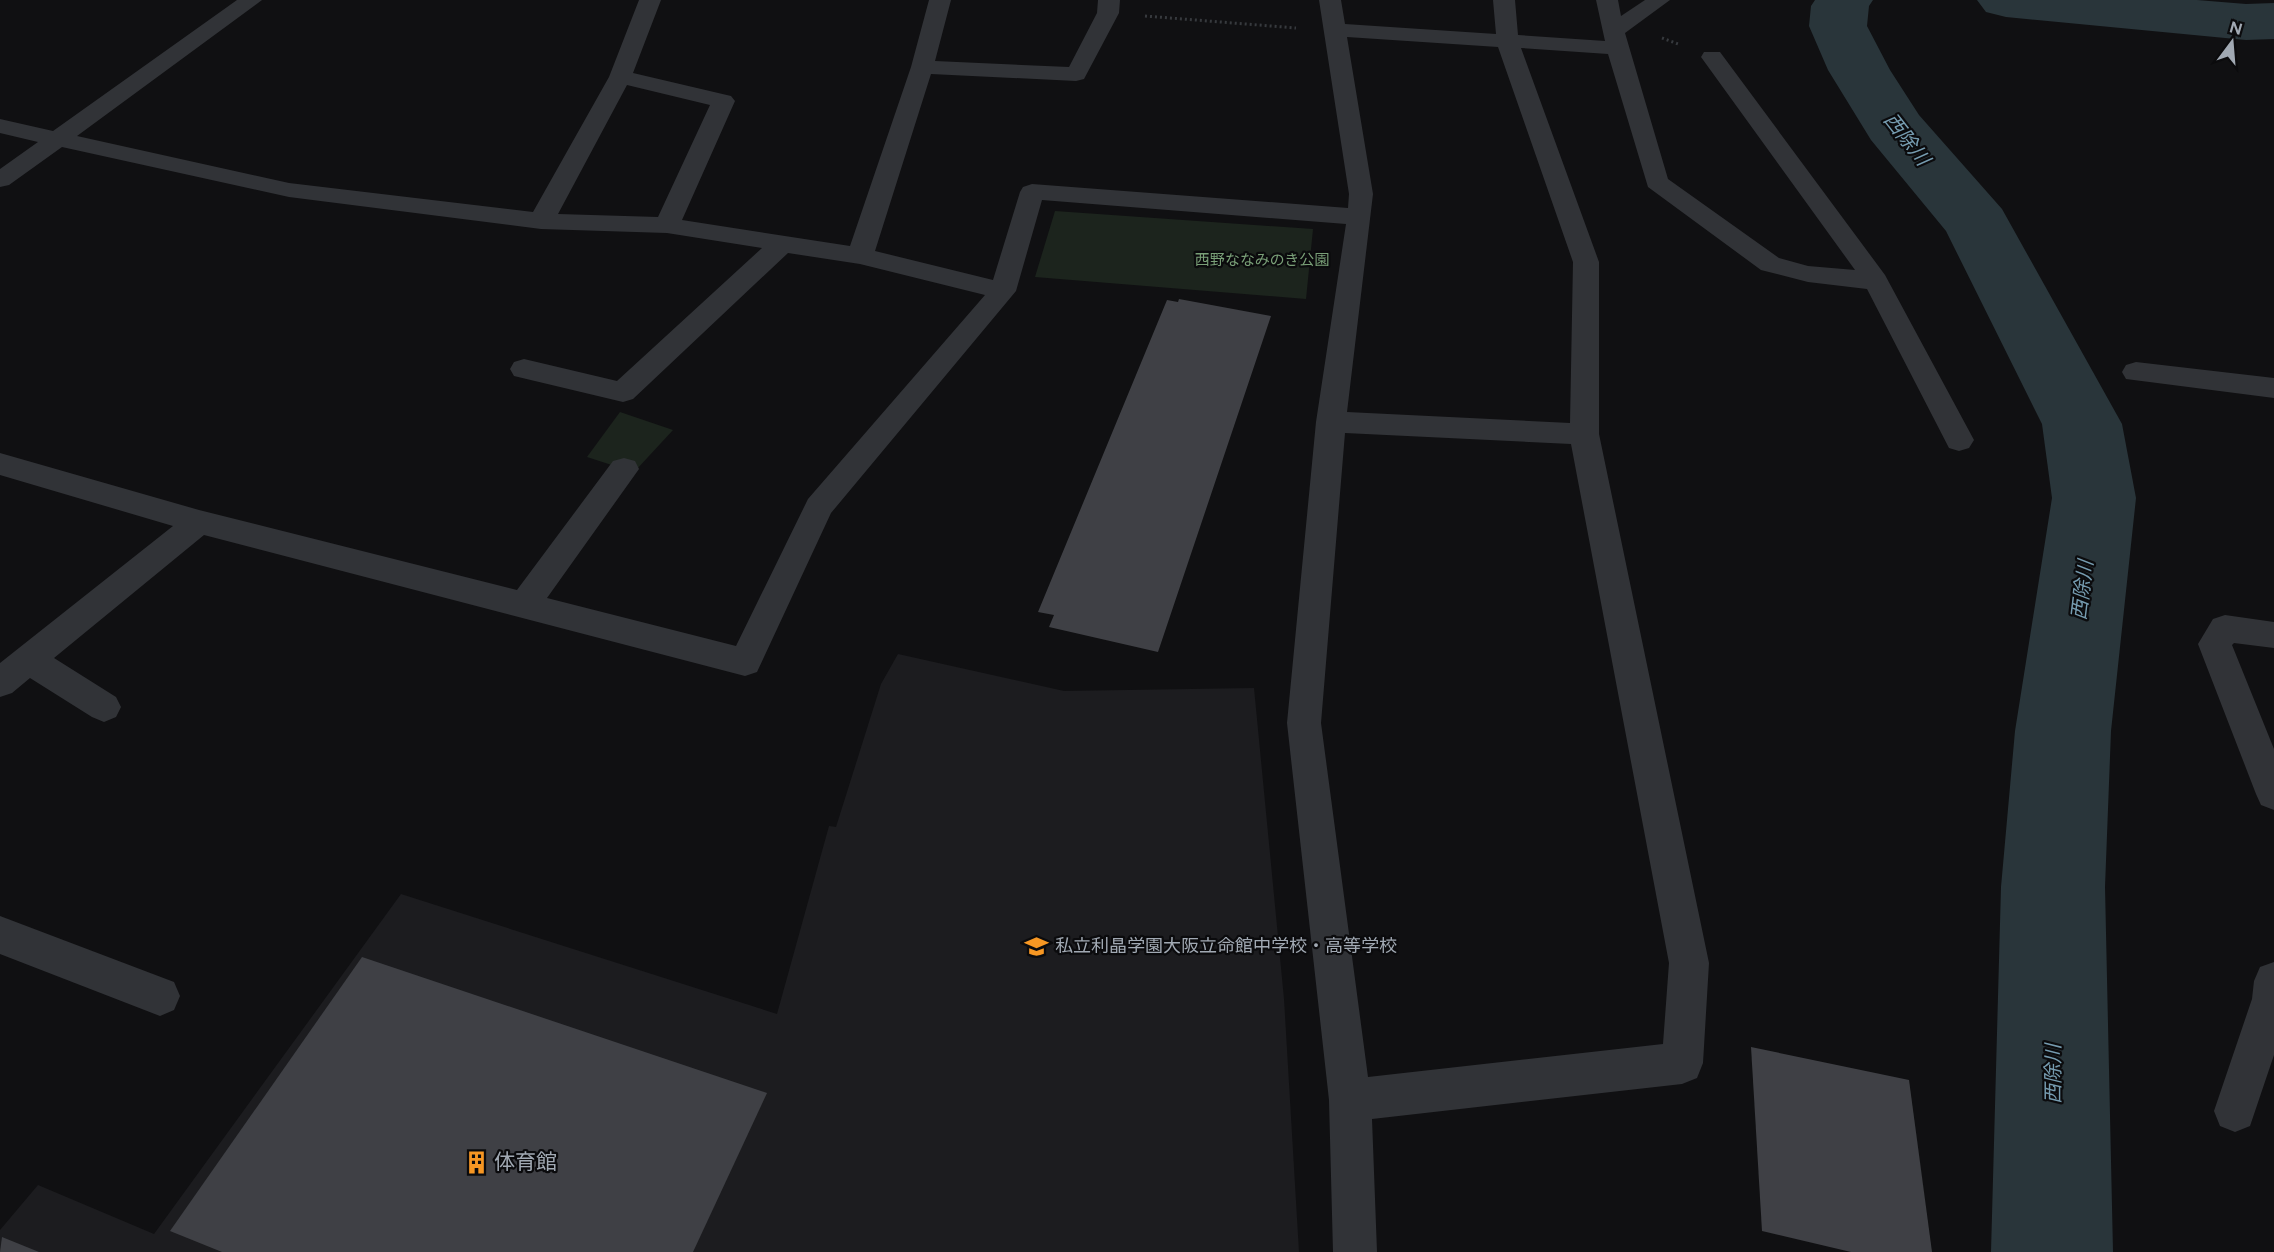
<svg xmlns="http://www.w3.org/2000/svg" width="2274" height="1252" font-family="Figtree,'Noto Sans JP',sans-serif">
  <rect width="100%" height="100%" fill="#101012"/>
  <polygon fill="#1c1c1f" points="898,654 1064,691 1254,688 1284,999 1299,1252 0,1252 0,1230 38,1185 154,1234 401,894 777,1014 829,826 836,827 881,684"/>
  <g fill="#1c241d">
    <polygon points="1055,211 1313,229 1306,299 1035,277"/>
    <polygon points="620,412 673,430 636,470 624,469 587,457"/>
  </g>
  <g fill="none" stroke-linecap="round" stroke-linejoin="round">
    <g fill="#29353a" fill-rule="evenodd">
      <polygon points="1815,0 1873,0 1869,6 1867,26 1890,70 1919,115 2002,209 2122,424 2136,498 2111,731 2105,887 2113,1252 1991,1252 2001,887 2015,731 2052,498 2042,424 1946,231 1871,140 1828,70 1809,26 1811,6"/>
      <polygon points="1977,0 2197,0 2246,4 2274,3 2274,39 2246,40 2006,17 1986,12"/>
    </g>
  </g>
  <g fill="#3f4045">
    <polygon points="1179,299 1271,316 1158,652 1049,627 1054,615 1038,612 1167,300 1178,302"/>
    <polygon points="362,957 767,1093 693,1252 222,1252 170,1231"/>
    <polygon points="1751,1047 1909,1080 1932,1252 1851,1252 1762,1231"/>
    <polygon points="2,1237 39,1252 0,1252"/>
  </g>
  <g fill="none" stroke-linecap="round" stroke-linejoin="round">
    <g stroke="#373a3e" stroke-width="3" stroke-dasharray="2 3" stroke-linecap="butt">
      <polyline points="1145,16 1296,28"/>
      <polyline points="1662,38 1678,44"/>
    </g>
    <g fill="#313337" fill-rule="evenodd">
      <path d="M237,0H262L77,136L289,183L533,212L609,77L639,0H661L633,73L731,96L735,101L682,220L850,246L911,67L929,0H951L935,61L1069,67L1097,13L1098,0H1120L1119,13L1084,79L1076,81L931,74L875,251L993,280L1020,192L1023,187L1032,184L1348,208L1349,194L1319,0H1341L1345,24L1496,34L1493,0H1515L1518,35L1605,41L1596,0H1618L1621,16L1645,0H1670L1625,33L1668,179L1779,258L1808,266L1855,270L1701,57L1704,52H1720L1885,275L1974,440L1969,448L1959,451L1949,448L1867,289L1808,282L1761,270L1648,187L1608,54L1521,48L1599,262V434L1709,963L1703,1063L1697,1078L1682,1084L1372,1119L1377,1252H1333L1329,1100L1287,723L1316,422L1346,224L1042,200L1016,291L831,513L757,672L745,676L204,535L54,658L116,697L121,707L116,717L104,722L92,717L30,678L12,693L0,697V663L173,526L0,475V453L199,510L517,590L613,461L624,458L635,461L639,469L547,598L736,646L808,499L985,295L860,264L788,253L633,399L623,402L514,376L510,369L514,362L524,359L617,381L762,248L667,233L541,229L289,197L62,147L9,185L0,187V169L38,142L0,133V119L53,131ZM1347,37L1498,47L1573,262L1570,423L1347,412L1373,194ZM627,85L710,105L658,217L558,214ZM1345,433L1571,444L1669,963L1663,1044L1368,1077L1321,723Z"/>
      <polygon points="2136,362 2274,378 2274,398 2126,379 2122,372 2126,365"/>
      <polygon points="2225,615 2274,622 2274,648 2234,643 2232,645 2274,749 2274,810 2261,805 2256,794 2198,644 2213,619"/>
      <polygon points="0,916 174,982 180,996 174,1010 160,1016 0,954"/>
      <polygon points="2274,962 2274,1055 2250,1126 2235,1132 2220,1126 2214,1111 2252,999 2254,981 2260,967"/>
    </g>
  </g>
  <defs>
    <symbol id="school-bare" viewBox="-9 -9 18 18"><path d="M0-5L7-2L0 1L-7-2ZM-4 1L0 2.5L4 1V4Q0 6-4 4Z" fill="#f79723" stroke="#0b0b0d" stroke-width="2.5" paint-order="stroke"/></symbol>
    <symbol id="building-bare" viewBox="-9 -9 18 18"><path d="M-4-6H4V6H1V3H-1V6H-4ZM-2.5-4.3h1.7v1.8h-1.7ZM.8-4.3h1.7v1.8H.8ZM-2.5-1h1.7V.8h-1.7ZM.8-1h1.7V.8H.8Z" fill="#f79723" stroke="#0b0b0d" stroke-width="2.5" paint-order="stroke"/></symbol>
  </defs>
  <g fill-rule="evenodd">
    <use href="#school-bare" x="1020" y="930" width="33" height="33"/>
    <use href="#building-bare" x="460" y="1146" width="33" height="33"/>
  </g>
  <g text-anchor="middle" stroke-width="4.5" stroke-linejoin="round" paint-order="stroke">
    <g font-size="15" fill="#799f77" stroke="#0b0b0d">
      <text x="1262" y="265">西野ななみのき公園</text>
    </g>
    <g font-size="18" fill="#a1a9b3" stroke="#0b0b0d" text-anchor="start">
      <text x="1055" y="952">私立利晶学園大阪立命館中学校・高等学校</text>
    </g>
    <g font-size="20" font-style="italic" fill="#769cb0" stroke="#0b0b0d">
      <text transform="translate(1907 139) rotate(52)" y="7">西除川</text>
      <text transform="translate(2082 590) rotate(-83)" y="7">西除川</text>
      <text transform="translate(2053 1074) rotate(-90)" y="7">西除川</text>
    </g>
    <g font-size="21" fill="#a1a9b3" stroke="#0b0b0d" text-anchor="start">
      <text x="494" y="1169">体育館</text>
    </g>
  </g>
  <g transform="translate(2232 42) rotate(16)" stroke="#0b0b0d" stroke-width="4.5" paint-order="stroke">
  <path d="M0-4.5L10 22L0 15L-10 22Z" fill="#a1a9b3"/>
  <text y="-9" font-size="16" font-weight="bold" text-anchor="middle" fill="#a1a9b3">N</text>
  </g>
</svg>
